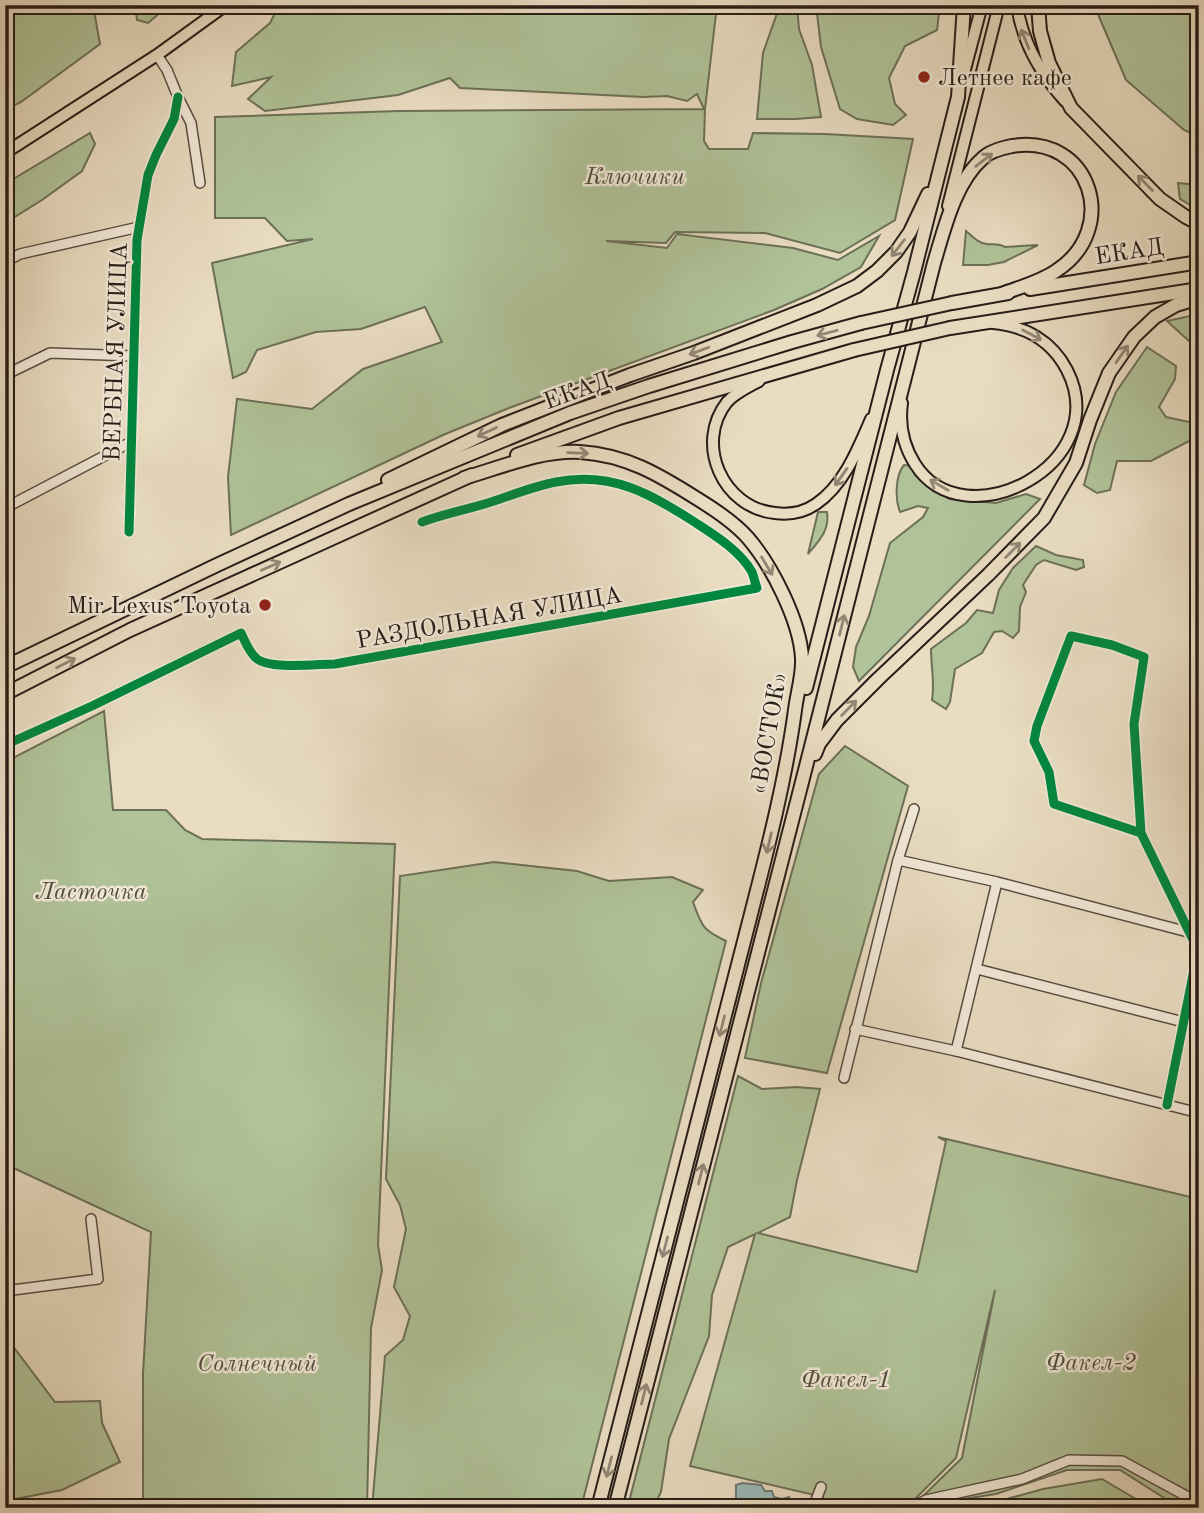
<svg xmlns="http://www.w3.org/2000/svg" width="1204" height="1513" font-family="'Old Standard TT',serif">
  <rect width="100%" height="100%" fill="#e9dcc1"/>
  <filter id="stains"><feTurbulence type="fractalNoise" baseFrequency=".00286" numOctaves="4"/><feColorMatrix values="0 0 0 0 .2 0 0 0 0 .09 0 0 0 0 .02 0 0 0 .5 -.17"/></filter>
  <radialGradient id="worn" r=".72"><stop offset=".6" stop-color="#630" stop-opacity="0"/><stop offset="1" stop-color="#630" stop-opacity=".3"/></radialGradient>
  <g fill="#b0c298" stroke="#6c7058" stroke-width="2">
    <polygon points="5,5 93,5 100,44 21,102 5,110"/>
    <polygon points="135,5 169,5 148,23 137,20"/>
    <polygon points="279,5 717,5 705,109 704,141 709,149 748,149 753,133 825,134 913,139 895,220 840,253 765,233 675,232 666,243 606,241 667,248 677,234 793,248 838,260 879,236 861,267 822,289 774,310 509,408 443,435 231,535 228,477 237,399 312,409 363,369 442,342 425,307 361,329 316,332 257,350 246,372 233,378 212,263 313,239 287,241 265,218 215,218 215,117 399,111 704,109 697,94 687,101 667,96 643,97 460,88 450,78 398,95 265,111 248,99 271,77 232,86 236,52 270,23"/>
    <polygon points="780,5 797,5 799,29 812,65 821,117 796,119 757,119 763,53"/>
    <polygon points="816,5 940,5 937,30 905,46 889,78 895,104 906,115 893,125 857,119 840,109 821,47"/>
    <polygon points="1094,5 1199,5 1199,137 1184,130 1126,80"/>
    <polygon points="90,133 95,144 82,171 42,200 5,223 5,184"/>
    <polygon points="1178,183 1199,185 1199,210 1180,199"/>
    <path d="M966,231C973,237 978,243 987,244C994,245 998,243 1005,247L1038,245L1004,262L988,265H963Z"/>
    <polygon points="1199,314 1199,350 1167,321"/>
    <polygon points="1147,347 1176,366 1175,379 1159,407 1166,417 1199,424 1199,429 1193,439 1151,461 1117,461 1110,490 1097,493 1084,485 1095,444 1116,392"/>
    <path d="M904,465L912,466L915,475L949,499L996,503L1026,494L1040,499L859,681L853,667L856,647L869,616L890,543L923,517L928,508L918,506L900,512C895,499 895,476 904,465Z"/>
    <path d="M818,512H827C830,530 819,541 808,554Z"/>
    <path d="M1036,546L1056,555L1083,560L1084,567L1076,570L1044,560L1036,565L1023,585L1026,592L1020,607L1019,631L1013,638L1002,631L994,632L982,653L955,669L950,702L946,709L932,700C935,682 931,667 931,649L966,623L977,610L993,613L999,590L1013,568Z"/>
    <polygon points="104,711 113,810 166,810 185,830 202,839 395,844 378,1245 382,1270 371,1328 367,1508 143,1508 143,1374 151,1232 5,1164 5,762"/>
    <polygon points="845,746 908,786 827,1073 745,1058 761,983 819,774"/>
    <path d="M494,862L577,871L609,881L672,877L703,890L693,902C702,927 703,930 726,941L581,1508H372L385,1356L403,1340L410,1316L394,1287L406,1229L400,1205L386,1179L400,876Z"/>
    <polygon points="738,1076 762,1089 797,1087 820,1089 797,1180 790,1217 758,1233 917,1272 946,1141 938,1137 1199,1199 1199,1508 1180,1508 1120,1470 1067,1470 996,1494 938,1503 927,1508 916,1508 919,1500 962,1458 995,1290 956,1458 911,1503 896,1508 821,1508 823,1497 690,1466 755,1234 728,1247 712,1295 709,1336 669,1439 661,1492 653,1508 649,1508 645,1502 641,1508 636,1508 629,1502"/>
    <polygon points="5,1341 12,1345 55,1402 100,1401 102,1423 120,1462 62,1490 5,1501"/>
    <polygon points="1102,1479 1151,1508 974,1508 1043,1489"/>
  </g>
  <polygon fill="#99bab9" stroke="#6c7b79" stroke-width="2" points="742,1483 761,1485 765,1491 772,1491 774,1497 782,1499 789,1497 791,1502 795,1503 796,1508 744,1508 745,1505 740,1503 736,1508 736,1485"/>
  <g fill="none" stroke-linecap="round" stroke-linejoin="round">
    <defs>
      <g id="minor">
        <polyline points="157,55 167,70 178,97 191,123 200,183"/>
        <polyline points="5,262 20,254 139,227"/>
        <polyline points="5,375 50,353 133,356"/>
        <polyline points="5,508 131,442"/>
        <polyline points="129,532 137,240 148,175 156,155 174,119 178,97"/>
        <path d="M5,745L92,706L241,633C245,641 249,652 256,658C269,670 317,664 335,664L757,588C755,583 754,577 752,572C740,551 716,536 696,523C651,494 612,471 556,482C535,486 515,494 494,501C470,509 446,513 422,522"/>
        <polyline points="1141,833 1054,804 1049,772 1034,741 1037,726 1071,636 1112,645 1144,657 1134,724 1141,833 1198,950 1167,1105"/>
        <polyline points="898,860 997,882 1188,932"/>
        <polyline points="977,969 1199,1026"/>
        <polyline points="855,1029 956,1051 1199,1113"/>
        <polyline points="956,1051 997,882"/>
        <polyline points="844,1078 898,860 914,809"/>
        <polyline points="5,1291 98,1279 91,1219"/>
        <polyline points="813,1508 821,1487"/>
        <polyline points="910,1508 926,1500 1022,1479 1069,1460 1122,1461 1199,1503"/>
      </g>
      <g id="major">
        <path d="M1017,5C1022,42 1040,73 1065,101"/>
        <polyline points="963,77 982,5"/>
        <polyline points="5,153 157,55 226,5"/>
        <polyline points="948,206 999,5"/>
        <path d="M759,381C748,387 735,393 727,402C694,444 723,508 775,513C790,515 803,513 816,504C844,485 858,449 871,419"/>
        <path d="M902,403C899,425 903,445 915,464C964,542 1115,464 1067,370C1052,341 1025,326 993,323"/>
      </g>
      <g id="highway">
        <polyline points="1038,5 1040,31 1049,63 1071,108 1160,199 1186,217 1199,224"/>
        <polyline points="1030,289 1199,262"/>
        <polyline points="952,303 1008,293"/>
        <polyline points="950,328 1199,289"/>
        <polyline points="517,455 619,418 854,350"/>
        <path d="M464,478C502,467 541,450 580,452C626,455 658,474 696,498C714,509 734,522 748,538C772,566 800,621 802,658C803,675 797,693 795,710C784,791 762,870 742,949C694,1136 646,1322 598,1508"/>
        <polyline points="388,480 502,425 630,375 694,353 817,305 857,286 877,271 896,252 910,232 928,194"/>
        <polyline points="5,667 217,565 349,504 570,413 649,386 792,342 861,323"/>
        <polyline points="806,688 887,370 914,272 958,97 964,5"/>
        <polyline points="5,694 130,630 472,475"/>
        <polyline points="815,754 819,744 837,720 878,679 988,575 1044,518 1076,463 1090,420 1109,373 1134,337 1155,317 1176,305 1199,298"/>
        <path d="M615,1508L801,786L934,263C944,230 955,182 983,158C990,151 1002,148 1012,146C1091,133 1121,229 1056,271C1040,282 1020,287 1002,294"/>
      </g>
    </defs>
    <use href="#minor" stroke="#584d42" stroke-width="12"/>
    <use href="#major" stroke="#281d18" stroke-width="14"/>
    <use href="#highway" stroke="#281d18" stroke-width="16"/>
    <use href="#minor" stroke="#f1e8d7" stroke-width="9"/>
    <use href="#major" stroke="#e9dcc1" stroke-width="10"/>
    <use href="#highway" stroke="#e9dcc1" stroke-width="12"/>
    <defs>
      <g id="highway-bridge">
        <polyline points="861,323 952,303"/>
        <polyline points="854,350 950,328"/>
      </g>
    </defs>
    <use href="#highway-bridge" stroke="#281d18" stroke-width="16" stroke-linecap="butt"/>
    <use href="#highway-bridge" stroke="#e9dcc1" stroke-width="12"/>
    <defs>
      <g id="cycleway">
        <polyline points="129,532 137,240 148,175 156,155 174,119 178,97"/>
        <path d="M5,745L92,706L241,633C245,641 249,652 256,658C269,670 317,664 335,664L757,588C755,583 754,577 752,572C740,551 716,536 696,523C651,494 612,471 556,482C535,486 515,494 494,501C470,509 446,513 422,522"/>
        <polyline points="1141,833 1054,804 1049,772 1034,741 1037,726 1071,636 1112,645 1144,657 1134,724 1141,833 1198,950 1167,1105"/>
      </g>
    </defs>
    <use href="#cycleway" stroke="#f1e8d7" stroke-width="13"/>
    <use href="#cycleway" stroke="#00873e" stroke-width="9"/>
  </g>
  <defs><path id="oneway-shaft" d="M-6 0H5M1.5-3L5.5 0L1.5 3" fill="none" stroke-width="1.6" stroke-linecap="round" stroke-linejoin="round" transform="scale(1.75)"/></defs>
  <g stroke="#928675">
    <use href="#oneway-shaft" transform="translate(1025 39) rotate(-112)"/>
    <use href="#oneway-shaft" transform="translate(984 160) rotate(-38)"/>
    <use href="#oneway-shaft" transform="translate(1145 183) rotate(-135)"/>
    <use href="#oneway-shaft" transform="translate(898 248) rotate(128)"/>
    <use href="#oneway-shaft" transform="translate(827 333) rotate(165)"/>
    <use href="#oneway-shaft" transform="translate(1032 335) rotate(28)"/>
    <use href="#oneway-shaft" transform="translate(699 351) rotate(159)"/>
    <use href="#oneway-shaft" transform="translate(1122 354) rotate(-55)"/>
    <use href="#oneway-shaft" transform="translate(487 432) rotate(155)"/>
    <use href="#oneway-shaft" transform="translate(578 453) rotate(2)"/>
    <use href="#oneway-shaft" transform="translate(841 477) rotate(125)"/>
    <use href="#oneway-shaft" transform="translate(939 485) rotate(-150)"/>
    <use href="#oneway-shaft" transform="translate(1013 550) rotate(-45)"/>
    <use href="#oneway-shaft" transform="translate(271 566) rotate(-24)"/>
    <use href="#oneway-shaft" transform="translate(767 566) rotate(59)"/>
    <use href="#oneway-shaft" transform="translate(842 625) rotate(-76)"/>
    <use href="#oneway-shaft" transform="translate(66 663) rotate(-27)"/>
    <use href="#oneway-shaft" transform="translate(849 708) rotate(-45)"/>
    <use href="#oneway-shaft" transform="translate(769 843) rotate(103)"/>
    <use href="#oneway-shaft" transform="translate(722 1026) rotate(104)"/>
    <use href="#oneway-shaft" transform="translate(701 1174) rotate(-76)"/>
    <use href="#oneway-shaft" transform="translate(665 1247) rotate(104)"/>
    <use href="#oneway-shaft" transform="translate(644 1394) rotate(-76)"/>
    <use href="#oneway-shaft" transform="translate(609 1467) rotate(104)"/>
  </g>
  <g fill="#8f2418" stroke="#f1e8d7" stroke-width="2.5">
    <circle cx="924" cy="77" r="7"/>
    <circle cx="265" cy="605" r="7"/>
  </g>
  <g text-anchor="middle" stroke-width="5" stroke-linejoin="round" paint-order="stroke">
    <g font-size="24" fill="#281d18" stroke="#f1e8d7" text-anchor="start">
      <text x="938" y="85">Летнее кафе</text>
      <text x="251" y="613" text-anchor="end">Mir Lexus Toyota</text>
    </g>
    <g font-size="24" font-style="italic" fill="#514f3e" stroke="#f1e8d7">
      <text x="635" y="184">Ключики</text>
      <text x="91" y="899">Ласточка</text>
      <text x="1091" y="1370">Факел-2</text>
      <text x="257" y="1371">Солнечный</text>
      <text x="846" y="1387">Факел-1</text>
    </g>
    <g font-size="24" fill="#281d18" stroke="#f1e8d7">
      <text transform="translate(1129 251) rotate(-9)" y="8">ЕКАД</text>
      <text transform="translate(115 352) rotate(-88)" y="8">ВЕРБНАЯ УЛИЦА</text>
      <text transform="translate(577 390) rotate(-20)" y="8">ЕКАД</text>
      <text transform="translate(489 617) rotate(-10)" y="8">РАЗДОЛЬНАЯ УЛИЦА</text>
      <text transform="translate(768 733) rotate(-80)" y="8">«ВОСТОК»</text>
    </g>
  </g>
  <rect width="1204" height="1513" fill="none" stroke="#e9dcc1" stroke-width="28"/>
  <rect x="7" y="7" width="1190" height="1499" fill="none" stroke="#281d18" stroke-width="3.5"/>
  <rect x="14" y="14" width="1176" height="1485" fill="none" stroke="#281d18" stroke-width="2"/>
  <rect width="100%" height="100%" filter="url(#stains)"/>
  <rect width="100%" height="100%" fill="url(#worn)"/>
</svg>
